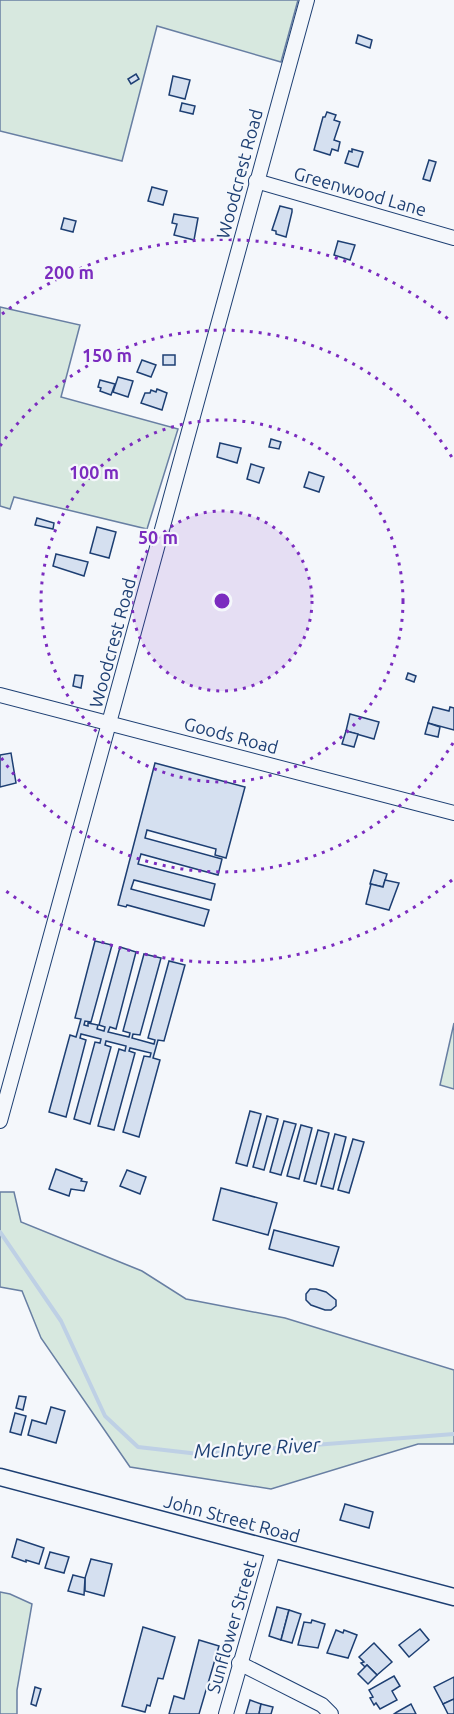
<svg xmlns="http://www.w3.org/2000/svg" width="454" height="1714" font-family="Ubuntu,sans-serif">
  <rect width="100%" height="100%" fill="#f4f7fb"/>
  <g fill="#d7e8df" stroke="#687fa3" stroke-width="1.5">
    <polygon points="0,0 298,0 281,62 157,26 122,161 0,131"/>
    <polygon points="0,307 80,325 61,397 178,429 147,529 14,497 10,509 0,506"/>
    <polygon points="454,1023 454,1089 440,1085"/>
    <polygon points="0,1192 14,1192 21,1222 142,1271 186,1299 285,1318 454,1370 454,1444 418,1444 271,1489 130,1467 41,1338 22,1291 0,1287"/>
    <polygon points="0,1592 10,1594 32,1604 17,1690 17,1714 0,1714"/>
  </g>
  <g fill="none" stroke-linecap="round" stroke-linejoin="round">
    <polyline stroke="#bed0e5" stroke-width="4" points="0,1232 61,1321 105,1416 138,1447 199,1454 454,1434"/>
  </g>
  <g fill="#d5e0f0" stroke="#1d3f73" stroke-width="1.5">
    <polygon points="358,35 372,40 370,48 356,43"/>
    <polygon points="136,74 139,79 131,84 128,79"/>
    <polygon points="173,76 190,80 185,99 169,95"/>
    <polygon points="182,103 195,106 193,114 180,111"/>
    <polygon points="327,112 336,115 334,120 340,122 334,140 340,142 338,151 332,149 330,155 314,150 323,117 325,117"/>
    <polygon points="352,149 363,152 358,167 345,163 349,151 352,152"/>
    <polygon points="429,160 436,162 430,181 423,179"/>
    <polygon points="152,187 167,191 163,205 148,201"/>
    <polygon points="280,206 292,209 292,212 286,237 276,234 276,231 272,230"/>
    <polygon points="174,214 198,218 194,240 174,235 177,224 172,223"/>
    <polygon points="64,218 76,221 73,232 61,229"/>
    <polygon points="338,241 355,245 350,260 334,255"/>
    <rect x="163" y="355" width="12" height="10"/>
    <polygon points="142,360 156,365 151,377 137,372"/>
    <polygon points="118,377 133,381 128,397 113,392"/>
    <polygon points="100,380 115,384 111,395 100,391 101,388 98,387"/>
    <polygon points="157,389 167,393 162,410 141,403 145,393 150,393 151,390 156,392"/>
    <polygon points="271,439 281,442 279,449 269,447"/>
    <polygon points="220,443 241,448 237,463 217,457"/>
    <polygon points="251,464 264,468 259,483 247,479"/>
    <polygon points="309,472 324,477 319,492 304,487"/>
    <polygon points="37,518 54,523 53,529 35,525"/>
    <polygon points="97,527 116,532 109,558 90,553"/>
    <polygon points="56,554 88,562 84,576 53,566"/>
    <polygon points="408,673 416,676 414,682 406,679"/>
    <polygon points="75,675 83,676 81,688 73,686"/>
    <polygon points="433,707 449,711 450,707 454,708 454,730 428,723"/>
    <polygon points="350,714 379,722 374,739 346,731"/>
    <polygon points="428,723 440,727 438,737 425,734"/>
    <polygon points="346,731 358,734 354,747 342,744"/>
    <polygon points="11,753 16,783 0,787 0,755"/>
    <polygon points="155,763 245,787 226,858 215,855 216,849 147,830 145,838 222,859 218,875 141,854 138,864 215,884 211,900 134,880 131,889 209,910 204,926 127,905 126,907 118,905"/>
    <polygon points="374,870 387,874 383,887 370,884"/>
    <polygon points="385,880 399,883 389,910 366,904 371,884 383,887"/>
    <polygon points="95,941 112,945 91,1022 85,1021 84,1025 88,1026 88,1023 98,1025 97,1029 104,1031 105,1027 99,1025 120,947 136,952 116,1029 110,1027 108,1032 129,1037 130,1033 123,1031 144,954 161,958 140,1035 133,1034 132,1038 154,1044 155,1040 148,1038 169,961 185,965 164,1041 158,1040 153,1058 160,1060 139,1137 123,1132 144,1056 150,1057 151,1053 130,1048 129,1051 135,1053 114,1130 98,1126 119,1049 125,1051 126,1046 106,1041 105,1045 111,1047 90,1124 74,1119 95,1042 100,1043 101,1039 81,1034 80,1038 86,1040 66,1117 49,1112 70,1035 76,1037 81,1019 75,1018"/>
    <polygon points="250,1111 261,1114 247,1166 236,1163"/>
    <polygon points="267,1116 278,1119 264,1170 253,1167"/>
    <polygon points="284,1121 296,1124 281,1175 270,1172"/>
    <polygon points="301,1125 312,1128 299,1179 287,1176"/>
    <polygon points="318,1130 329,1133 316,1184 304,1181"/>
    <polygon points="335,1134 346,1137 333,1189 321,1186"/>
    <polygon points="353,1139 364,1142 349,1193 338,1190"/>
    <polygon points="56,1169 82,1179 81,1181 87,1182 84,1191 71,1189 69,1196 49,1189"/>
    <polygon points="127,1170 146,1177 140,1194 120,1186"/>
    <polygon points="221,1188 277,1203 268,1235 213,1220"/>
    <polygon points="274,1230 339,1247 333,1266 269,1249"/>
    <polygon points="310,1289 316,1289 326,1292 336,1300 336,1306 331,1310 325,1310 311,1305 306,1300 306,1294"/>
    <polygon points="19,1396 26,1397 23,1410 16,1408"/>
    <polygon points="51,1407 65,1411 56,1443 28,1435 32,1420 46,1424"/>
    <polygon points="15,1413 26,1416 21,1435 10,1432"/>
    <polygon points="345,1504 373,1512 369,1528 340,1520"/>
    <polygon points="17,1539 44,1548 39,1564 26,1560 26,1562 12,1557"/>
    <polygon points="50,1552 69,1557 64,1573 45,1568"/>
    <polygon points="91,1559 112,1564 104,1596 85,1591 85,1578"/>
    <polygon points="73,1575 85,1578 84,1595 68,1591"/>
    <polygon points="277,1607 289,1610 281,1640 269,1636"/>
    <polygon points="289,1610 301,1614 292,1643 281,1640"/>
    <polygon points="312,1620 325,1624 318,1648 298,1645 304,1622 311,1623"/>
    <polygon points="143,1627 175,1637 163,1679 158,1678 150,1706 147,1705 145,1712 122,1706"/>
    <polygon points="420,1629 429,1640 409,1657 399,1645"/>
    <polygon points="336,1630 343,1633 344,1630 357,1635 348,1658 327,1653"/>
    <polygon points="199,1640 219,1646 199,1714 169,1714 174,1696 184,1699"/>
    <polygon points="374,1643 392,1662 377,1675 367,1665 365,1667 361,1663 364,1662 359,1657"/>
    <polygon points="367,1665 377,1675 368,1684 358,1674"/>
    <polygon points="394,1676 400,1686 392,1691 397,1700 380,1709 376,1703 374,1705 370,1698 373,1697 369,1690"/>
    <polygon points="454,1677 454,1699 443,1704 434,1687"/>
    <polygon points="35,1687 41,1689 36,1706 31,1704"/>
    <polygon points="454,1699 454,1714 448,1714 443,1704"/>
    <polygon points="250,1700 261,1704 259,1714 246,1714"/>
    <polygon points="261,1704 273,1707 271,1714 259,1714"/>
    <polygon points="411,1704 416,1714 394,1714 397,1712"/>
  </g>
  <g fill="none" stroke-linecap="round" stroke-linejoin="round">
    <defs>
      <g id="minor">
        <polyline points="256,181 454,238"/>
        <polyline points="0,695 454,813"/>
        <polyline points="0,1121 307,0"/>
        <polyline points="239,1663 322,1705 331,1714"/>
        <polyline points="226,1714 273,1550"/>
      </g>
      <polyline id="major" points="0,1477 454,1597"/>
    </defs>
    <use href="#minor" stroke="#1d3f73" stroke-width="16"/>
    <use href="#major" stroke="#1d3f73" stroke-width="19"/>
    <use href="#minor" stroke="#f4f7fb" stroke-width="14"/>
    <use href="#major" stroke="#f4f7fb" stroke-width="16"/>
  </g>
  <circle cx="222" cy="601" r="90" fill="#7b2cbf" fill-opacity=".12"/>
  <g fill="none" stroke="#7b2cbf" stroke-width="3" stroke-dasharray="3 6">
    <circle cx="222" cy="601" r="90"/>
    <circle cx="222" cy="601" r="181"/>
    <path d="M453 743A271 271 0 0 1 0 756M0 446A271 271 0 0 1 453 459"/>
    <path d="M452 880A362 362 0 0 1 2 888M2 314A362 362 0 0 1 452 322"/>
  </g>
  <g text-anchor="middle" stroke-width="4.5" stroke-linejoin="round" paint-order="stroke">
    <g font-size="18" fill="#1d3f73" stroke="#f4f7fb">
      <text transform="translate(240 174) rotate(-75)" y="6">Woodcrest Road</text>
      <text transform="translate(360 192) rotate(16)" y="6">Greenwood Lane</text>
      <text transform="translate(113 643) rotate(-75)" y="6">Woodcrest Road</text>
      <text transform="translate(231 736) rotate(15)" y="6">Goods Road</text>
      <text transform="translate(232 1519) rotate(15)" y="6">John Street Road</text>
      <text transform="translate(232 1627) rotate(-74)" y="6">Sunflower Street</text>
    </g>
    <g font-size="20" font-style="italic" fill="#1d3f73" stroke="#f4f7fb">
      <text transform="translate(257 1448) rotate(-3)" y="7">McIntyre River</text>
    </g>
  </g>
  <circle cx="222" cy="601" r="9" fill="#7b2cbf" stroke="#f4f7fb" stroke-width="3"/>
  <g font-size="18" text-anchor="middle" font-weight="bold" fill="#7b2cbf" stroke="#f4f7fb" stroke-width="4.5" stroke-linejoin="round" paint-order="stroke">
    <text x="69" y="279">200 m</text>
    <text x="107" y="362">150 m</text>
    <text x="94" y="479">100 m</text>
    <text x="158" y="544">50 m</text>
  </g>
</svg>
